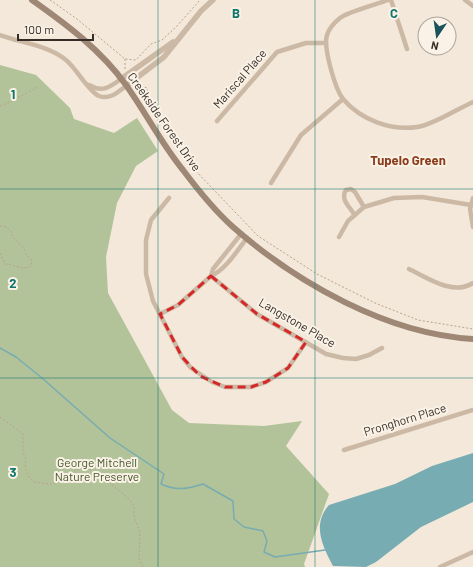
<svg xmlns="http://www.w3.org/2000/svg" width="473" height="567" font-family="Barlow,sans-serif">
  <rect width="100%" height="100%" fill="#f3e8d9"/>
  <polygon fill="#b2c399" points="0,65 36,75 70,108 74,119 114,133 137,118 158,151 136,166 117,203 106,257 108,293 172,410 189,423 264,426 302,421 286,446 329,494 304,564 305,567 0,567"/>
  <path fill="#77acb2" d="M473,453V502L421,527L376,562L366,567L333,566C322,546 312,524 329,505L395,484L432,466Z"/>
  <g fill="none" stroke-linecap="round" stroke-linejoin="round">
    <path stroke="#77acb2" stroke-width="1.5" d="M0,348L16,357L42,378L110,438L164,474L161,484C176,491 188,489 203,484L233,501L234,519L244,527L263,531L267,541L264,552L275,557L325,550"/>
    <g stroke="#b8a38f" stroke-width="1" stroke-dasharray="2 2" stroke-linecap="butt">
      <polyline points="50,0 77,19 125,59 136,60 151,44 162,40 177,26 200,0"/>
      <polyline points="125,59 125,69"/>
      <polyline points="137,85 147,88 149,101 192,167 258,236 317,274 375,303 418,320 473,329"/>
      <polyline points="0,106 10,102 38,87"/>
      <path d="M0,226L7,227L12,233V236L25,250L26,254L32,261L31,266C21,271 15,264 5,264L0,253"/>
      <polyline points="0,417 23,434 23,452 26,460 25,468 29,477 34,482 50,484 60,482 67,475 78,469 89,469 98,473 128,498 134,506 134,516 140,533 139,559 143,567"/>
    </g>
    <g stroke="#ccb9a5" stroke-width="4.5">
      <path d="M388,0C378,4 347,12 340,18C335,22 329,29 327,35C323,47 335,89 343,99C361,120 391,131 417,127C431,126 459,108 473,102"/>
      <polyline points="391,0 407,49"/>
      <polyline points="465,0 473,6"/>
      <path d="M0,35C22,43 47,45 66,60C77,69 88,91 99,96C110,100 118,92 126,86"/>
      <path d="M89,85C102,93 110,87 121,79"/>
      <polyline points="217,121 277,52 306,43 326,43"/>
      <polyline points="271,183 301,135 343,99"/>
      <polyline points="169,198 151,220 146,240 146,274 153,301 182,357 191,368 212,382 225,387 251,387 266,382 288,368 306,342"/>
      <polyline points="473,198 470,209 473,227"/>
      <path d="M354,214C349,206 340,199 346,190L351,189L355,192L364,207"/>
      <polyline points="339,237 348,221 364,207 394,198 422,197 471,205"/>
      <path d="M409,269C428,278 453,296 473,283"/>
      <polyline points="211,276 257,314 326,354 343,358 356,359 369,355 382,348"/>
      <polyline points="211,276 213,269 241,234"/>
      <path d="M160,314L178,305L211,276C226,269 237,251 247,238"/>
      <polyline points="344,450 473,410"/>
      <polyline points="440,567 473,552"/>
    </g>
    <g stroke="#ccb9a5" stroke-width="5.5">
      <polyline points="121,79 173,42"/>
      <polyline points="126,86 164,57 201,11 213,0"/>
    </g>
    <path stroke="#9f8776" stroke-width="6" d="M32,0C66,24 101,50 126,85C146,113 161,143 183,170C198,190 214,210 233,227C297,283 387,334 473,339"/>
  </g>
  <path fill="none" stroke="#d62828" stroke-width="3" stroke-dasharray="8 5" stroke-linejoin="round" d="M211,276L257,314L306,342L288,368L266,382L251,387H225L200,376L182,357L160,314L178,305Z"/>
  <path fill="none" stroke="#0f766e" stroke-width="1" stroke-opacity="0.55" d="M158,0V567M315,0V567M0,189H473M0,378H473"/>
  <g text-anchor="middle" stroke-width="4" stroke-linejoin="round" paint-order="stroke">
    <g font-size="12" fill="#372d27" stroke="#faf2e6">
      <text transform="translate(240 79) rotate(-49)" y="4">Mariscal Place</text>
      <text transform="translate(164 122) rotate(55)" y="4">Creekside Forest Drive</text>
      <text transform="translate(297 323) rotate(30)" y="4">Langstone Place</text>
      <text transform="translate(405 420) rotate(-17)" y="4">Pronghorn Place</text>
    </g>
    <g font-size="12" fill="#435729" stroke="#faf2e6">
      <text x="97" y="467">George Mitchell<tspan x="97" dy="14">Nature Preserve</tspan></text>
    </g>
    <g font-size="13" font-weight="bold" fill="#8b3c1b" stroke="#faf2e6">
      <text x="408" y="165">Tupelo Green</text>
    </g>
  </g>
  <g font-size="13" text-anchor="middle" font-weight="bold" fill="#0f766e" stroke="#faf2e6" stroke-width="4" stroke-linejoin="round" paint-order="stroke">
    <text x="236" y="18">B</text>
    <text x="394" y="18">C</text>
    <text x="13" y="99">1</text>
    <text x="13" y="288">2</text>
    <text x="13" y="477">3</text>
  </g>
  <g transform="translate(437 36) rotate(193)"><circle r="19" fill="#faf2e6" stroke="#aca39a"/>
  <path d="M0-3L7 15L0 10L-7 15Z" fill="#1a535b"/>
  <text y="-6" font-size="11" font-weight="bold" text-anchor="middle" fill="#372d27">N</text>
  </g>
  <path d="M18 34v6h75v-6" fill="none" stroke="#372d27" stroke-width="2"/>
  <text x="24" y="34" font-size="12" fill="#372d27" stroke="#faf2e6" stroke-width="3" paint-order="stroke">100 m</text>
</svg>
